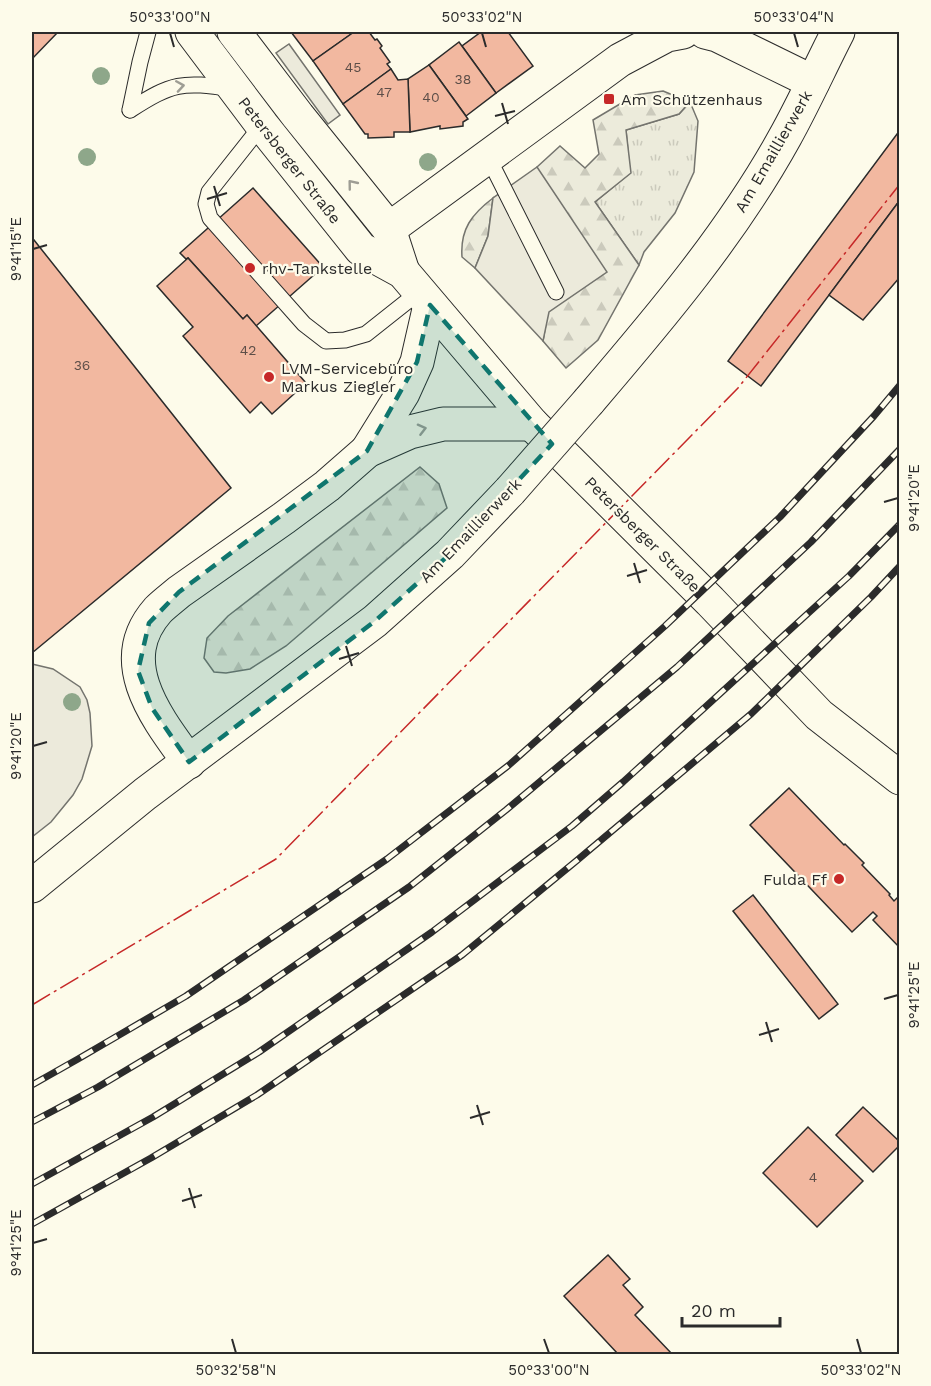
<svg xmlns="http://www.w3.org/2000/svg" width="931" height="1386" font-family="'Work Sans',sans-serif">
  <defs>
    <pattern id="grass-tufts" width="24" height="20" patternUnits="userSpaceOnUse" patternTransform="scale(1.5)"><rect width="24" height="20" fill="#ecebdb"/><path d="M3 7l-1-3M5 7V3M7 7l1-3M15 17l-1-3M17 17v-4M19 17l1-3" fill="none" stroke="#cbcabc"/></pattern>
    <pattern id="forest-firs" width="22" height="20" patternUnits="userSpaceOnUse" patternTransform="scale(1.5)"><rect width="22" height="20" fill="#ecebdb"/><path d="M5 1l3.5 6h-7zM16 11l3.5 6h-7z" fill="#cbcabc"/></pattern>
  </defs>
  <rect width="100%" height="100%" fill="#fdfbea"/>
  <polygon fill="url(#grass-tufts)" stroke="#74746e" stroke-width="1.5" points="690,102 698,121 694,172 675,213 644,252 639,265 595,202 630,173 626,130 679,114"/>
  <g fill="url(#forest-firs)" stroke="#74746e" stroke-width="1.5">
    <polygon points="663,91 690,102 679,114 626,130 631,173 595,202 639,265 598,340 566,368 543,341 548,312 537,167 560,146 585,168 599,154 593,120 635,95"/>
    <path d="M493,198L488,236L475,268L462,257C460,229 472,214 493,198Z"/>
    <polygon points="420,467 439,484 447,508 286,646 250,669 226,673 214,672 204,658 207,638 228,616"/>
  </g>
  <g fill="#eceadb" stroke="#74746e" stroke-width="1.5">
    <polygon points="289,44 340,115 328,124 276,53"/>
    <polygon points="537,167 607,272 549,312 543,341 475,268 488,236 493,198"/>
    <polygon points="32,664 53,669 80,687 87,700 90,713 92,746 82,779 73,795 51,822 32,837"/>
  </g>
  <g fill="#f2b8a0" stroke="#2b2b2b" stroke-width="1.5">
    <polygon points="32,32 58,32 32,59"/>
    <polygon points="291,32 354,32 313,61"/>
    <polygon points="354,32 369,32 375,40 377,39 382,46 380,48 390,62 387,64 391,69 343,104 313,61"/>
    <polygon points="481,32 508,32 533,66 496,93 462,46"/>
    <polygon points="459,42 496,93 466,116 429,65"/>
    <polygon points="429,65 468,119 463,122 463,126 440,129 440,126 410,132 408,79"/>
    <polygon points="391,69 398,80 408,79 410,132 394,132 394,137 368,138 368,134 365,134 343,104"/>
    <polygon points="900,130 900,200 761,386 728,361"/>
    <polygon points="253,188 323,267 256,326 247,315 243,319 188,258 186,259 180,253"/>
    <polygon points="900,200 900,277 863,320 829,295"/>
    <polygon points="34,240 231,488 32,653 32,243"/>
    <polygon points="188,258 243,319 247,315 306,383 272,414 261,402 250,413 183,336 193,327 157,286"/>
    <polygon points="789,788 844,845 845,844 864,863 862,865 890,894 889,895 894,901 898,897 900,899 900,948 873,920 877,916 873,912 852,932 750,825"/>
    <polygon points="753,895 838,1004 819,1019 733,911"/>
    <polygon points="863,1107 900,1142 900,1145 873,1172 836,1135"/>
    <polygon points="808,1127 863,1181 817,1227 763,1173"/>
    <polygon points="608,1255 630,1279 623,1285 643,1307 635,1315 672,1354 618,1354 564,1296"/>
  </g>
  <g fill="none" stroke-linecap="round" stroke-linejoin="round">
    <defs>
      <g id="service">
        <path d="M130,110C172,83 182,81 232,89"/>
        <polyline points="130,110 140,62 148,32"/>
        <polyline points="262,125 209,192 206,204 210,218 304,324 326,341 345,340 366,334 419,292"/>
        <polyline points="488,157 556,292"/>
      </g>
      <g id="secondary">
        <polyline points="705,32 717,35 813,82"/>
        <polyline points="389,229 620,60 667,35 683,32"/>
        <path d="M589,401C660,318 732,233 785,137C804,103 820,67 838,32"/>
        <polyline points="367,451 403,393 417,362 430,305"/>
        <path d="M189,762C157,718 112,662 158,610C164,604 172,598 179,592L284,518L327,486L367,451L410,432L443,424H532"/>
        <polyline points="32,886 145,794 375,621 450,554 510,491"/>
      </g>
      <g id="primary">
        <polyline points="192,32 262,125 361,249 403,272 532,424 710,601 819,715 900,778"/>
        <polyline points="234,32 298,116 389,229 403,272"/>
      </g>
    </defs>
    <use href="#service" stroke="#2b2b2b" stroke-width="17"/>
    <use href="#secondary" stroke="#2b2b2b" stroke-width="35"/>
    <use href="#primary" stroke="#2b2b2b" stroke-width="35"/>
    <use href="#service" stroke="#fdfbea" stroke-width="15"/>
    <use href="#secondary" stroke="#fdfbea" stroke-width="33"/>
    <use href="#primary" stroke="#fdfbea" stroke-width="33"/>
    <defs>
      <g id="rail">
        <polyline points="32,1085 78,1059 186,996 387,859 509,765 665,626 780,517 874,416 900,385"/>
        <polyline points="32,1122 98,1087 244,1000 409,887 506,810 677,667 811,542 900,449"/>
        <polyline points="32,1184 153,1117 259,1052 432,932 572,826 623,782 849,576 900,524"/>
        <polyline points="32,1224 151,1158 257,1095 462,955 575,862 751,714 871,597 900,566"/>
      </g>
    </defs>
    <use href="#rail" stroke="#2b2b2b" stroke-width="7"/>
    <use href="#rail" stroke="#fdfbea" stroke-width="4.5" stroke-dasharray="14" stroke-linecap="butt"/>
    <defs>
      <polyline id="secondary-bridge" points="510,491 589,401"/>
    </defs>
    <use href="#secondary-bridge" stroke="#2b2b2b" stroke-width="35" stroke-linecap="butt"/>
    <use href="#secondary-bridge" stroke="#fdfbea" stroke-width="33"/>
    <polyline stroke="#c62828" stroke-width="1.5" stroke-dasharray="21 4.5 3 4.5" stroke-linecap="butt" points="32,1005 276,859 738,388 900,184"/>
  </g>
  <g fill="#8ea78a">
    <circle cx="101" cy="76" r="9"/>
    <circle cx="87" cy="157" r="9"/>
    <circle cx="428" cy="162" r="9"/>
    <circle cx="72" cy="702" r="9"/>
  </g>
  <defs><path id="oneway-chevron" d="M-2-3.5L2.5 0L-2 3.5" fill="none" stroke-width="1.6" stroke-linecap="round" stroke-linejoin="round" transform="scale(1.5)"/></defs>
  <g stroke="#9e9d94">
    <use href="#oneway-chevron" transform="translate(180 86) rotate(-9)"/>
    <use href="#oneway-chevron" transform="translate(352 184) rotate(-129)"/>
    <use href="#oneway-chevron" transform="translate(422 429) rotate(-14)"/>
  </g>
  <path fill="#0f766e" fill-opacity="0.2" stroke="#0f766e" stroke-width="4.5" stroke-dasharray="12 8" stroke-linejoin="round" d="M430,305L552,444L450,554L375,621L189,762L152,708L138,671L149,623L179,592L367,451L417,362Z"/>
  <path fill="none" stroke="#2b2b2b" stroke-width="2" d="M170,33L174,47M482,33L486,47M794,33L798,47M502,103L508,124M495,116L515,111M214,186L220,206M207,199L227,193M33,249L47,245M884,502L898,498M634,563L640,583M627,576L647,570M346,646L352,666M339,659L359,653M33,746L47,742M884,999L898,995M766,1022L772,1042M759,1035L779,1029M477,1105L483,1125M470,1118L490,1112M189,1188L195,1208M182,1201L202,1195M33,1243L47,1239M232,1339L236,1353M544,1339L549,1353M857,1339L861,1353"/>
  <g fill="#c62828" stroke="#fdfbea" stroke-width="2">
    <rect x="603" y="93" width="12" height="12" rx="3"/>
    <circle cx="250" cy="268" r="6"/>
    <circle cx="269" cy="377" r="6"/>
    <circle cx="839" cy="879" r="6"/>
  </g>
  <g text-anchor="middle" stroke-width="4.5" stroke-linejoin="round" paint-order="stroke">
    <g font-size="14" fill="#5d4e48">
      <text x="353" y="72">45</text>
      <text x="463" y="84">38</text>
      <text x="384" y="97">47</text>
      <text x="431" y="102">40</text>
      <text x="248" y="355">42</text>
      <text x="82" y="370">36</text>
      <text x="813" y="1182">4</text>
    </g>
    <g font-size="16" fill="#2b2b2b" stroke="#fdfbea" text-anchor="start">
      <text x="621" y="105">Am Schützenhaus</text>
      <text x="262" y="274">rhv-Tankstelle</text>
      <text x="281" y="374">LVM-Servicebüro<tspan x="281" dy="18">Markus Ziegler</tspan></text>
      <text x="827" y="885" text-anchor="end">Fulda Ff</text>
    </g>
    <g font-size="16" fill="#2b2b2b" stroke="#fdfbea">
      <text transform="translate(773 151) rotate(-60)" y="6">Am Emaillierwerk</text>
      <text transform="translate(290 160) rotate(52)" y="6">Petersberger Straße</text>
      <text transform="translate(470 530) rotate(-46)" y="6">Am Emaillierwerk</text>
      <text transform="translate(643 534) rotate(45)" y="6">Petersberger Straße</text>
    </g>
  </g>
  <rect width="931" height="1386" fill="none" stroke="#fdfbea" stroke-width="66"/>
  <path d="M682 1317v9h98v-9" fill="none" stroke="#2b2b2b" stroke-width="3"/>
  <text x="691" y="1317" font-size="18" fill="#2b2b2b" stroke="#fdfbea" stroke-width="4.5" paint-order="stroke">20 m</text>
  <rect x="33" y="33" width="865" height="1320" fill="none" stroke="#2b2b2b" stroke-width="2"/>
  <g font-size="15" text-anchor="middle" fill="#2b2b2b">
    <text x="170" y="22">50°33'00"N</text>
    <text x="482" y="22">50°33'02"N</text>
    <text x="794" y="22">50°33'04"N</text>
    <text transform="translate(16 249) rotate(-90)" y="5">9°41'15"E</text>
    <text transform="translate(914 498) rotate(-90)" y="5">9°41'20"E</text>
    <text transform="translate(16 746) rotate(-90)" y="5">9°41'20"E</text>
    <text transform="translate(914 995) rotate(-90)" y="5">9°41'25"E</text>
    <text transform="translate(16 1243) rotate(-90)" y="5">9°41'25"E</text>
    <text x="236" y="1375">50°32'58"N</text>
    <text x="549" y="1375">50°33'00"N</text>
    <text x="861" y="1375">50°33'02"N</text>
  </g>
</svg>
